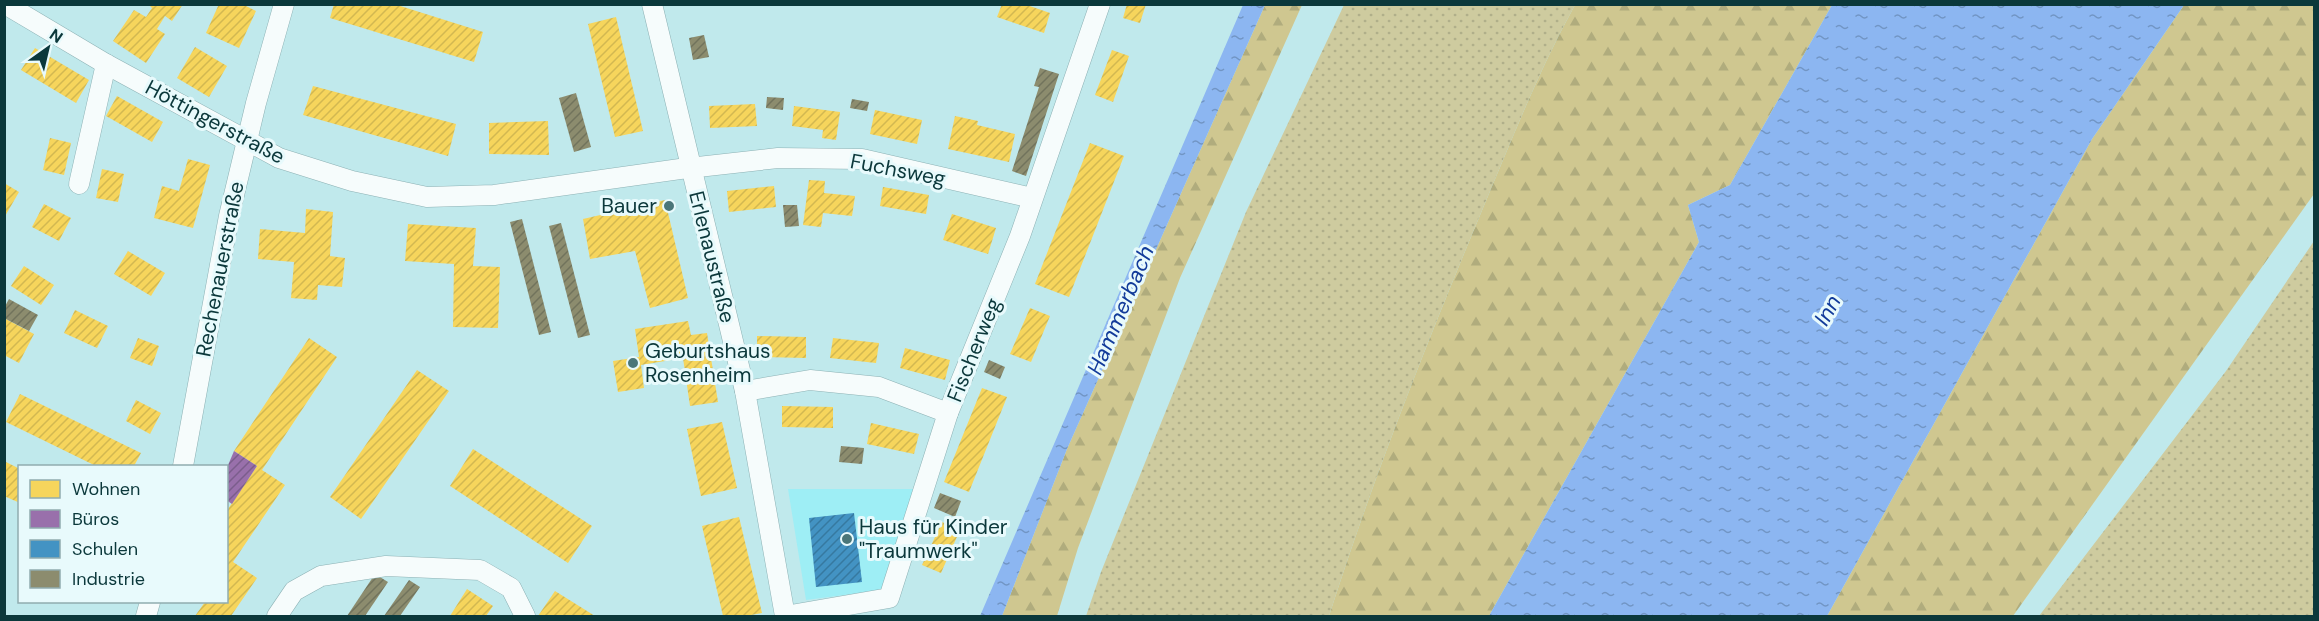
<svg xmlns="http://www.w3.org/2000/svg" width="2319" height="621" font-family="'DM Sans',sans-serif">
  <defs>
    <pattern id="grass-dots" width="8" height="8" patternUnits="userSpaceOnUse" patternTransform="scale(1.5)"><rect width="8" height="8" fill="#cecb9f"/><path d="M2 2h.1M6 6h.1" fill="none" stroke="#b0af8a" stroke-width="1.8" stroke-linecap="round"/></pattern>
    <pattern id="forest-firs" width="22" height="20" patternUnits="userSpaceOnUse" patternTransform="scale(1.5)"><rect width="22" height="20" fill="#cfc790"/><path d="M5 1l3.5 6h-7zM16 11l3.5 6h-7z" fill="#b0ac7d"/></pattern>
    <pattern id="water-ripples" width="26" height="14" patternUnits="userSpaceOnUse" patternTransform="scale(1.5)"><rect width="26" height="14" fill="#8cb6f1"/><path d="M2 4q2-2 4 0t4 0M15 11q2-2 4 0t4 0" fill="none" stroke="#7195c4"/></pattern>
    <pattern id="homes-hatch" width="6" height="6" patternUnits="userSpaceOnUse" patternTransform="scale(1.5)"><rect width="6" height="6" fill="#f6d55c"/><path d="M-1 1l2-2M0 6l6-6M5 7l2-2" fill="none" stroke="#d2b851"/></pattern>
    <pattern id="offices-hatch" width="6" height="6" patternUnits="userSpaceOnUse" patternTransform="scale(1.5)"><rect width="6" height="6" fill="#9970ab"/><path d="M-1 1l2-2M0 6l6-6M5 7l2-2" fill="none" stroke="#7b5d8c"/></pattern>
    <pattern id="schools-hatch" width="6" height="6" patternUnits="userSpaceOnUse" patternTransform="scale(1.5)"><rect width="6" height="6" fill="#4393c3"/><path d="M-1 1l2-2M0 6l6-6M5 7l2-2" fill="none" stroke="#3679a0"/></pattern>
    <pattern id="industry-hatch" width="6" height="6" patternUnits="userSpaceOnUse" patternTransform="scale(1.5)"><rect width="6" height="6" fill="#8c8c6e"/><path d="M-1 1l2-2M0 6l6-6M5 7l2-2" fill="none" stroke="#71735c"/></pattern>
  </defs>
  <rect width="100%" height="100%" fill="#c0e9ec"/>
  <polygon fill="#9eeef5" points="788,489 915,489 882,590 806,600"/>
  <g fill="url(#grass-dots)">
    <path d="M1344,5H1575C1539,70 1512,139 1483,208C1427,342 1373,478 1329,616H1086L1101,572L1246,212Z"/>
    <polygon points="2314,241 2314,616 2039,616 2226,371"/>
  </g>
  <g fill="url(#forest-firs)">
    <polygon points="1265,5 1302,5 1180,278 1078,548 1057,616 1002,616 1067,449"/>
    <path d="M1575,5H1832L1730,185L1688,205L1699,242L1489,616H1329C1373,478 1427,342 1483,208C1512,139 1539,70 1575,5Z"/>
    <polygon points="2184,5 2314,5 2314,194 2013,616 1827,616 2092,139"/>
  </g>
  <g fill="url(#water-ripples)">
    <polygon points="1243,5 1265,5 1067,449 1002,616 980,616"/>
    <polygon points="1832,5 2184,5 2092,139 1827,616 1489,616 1699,242 1688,205 1730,185"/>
  </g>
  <g fill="url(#homes-hatch)">
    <polygon points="148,4 183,4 172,21 165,16 157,29 165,34 146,63 113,41 134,10 146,17 152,8"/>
    <polygon points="219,4 242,4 256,11 239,48 206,33"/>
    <polygon points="334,4 394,4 483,32 474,62 330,18"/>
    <polygon points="1002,4 1024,4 1050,13 1044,33 997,17"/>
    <polygon points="1127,4 1146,4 1140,23 1123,18"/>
    <polygon points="616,17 643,131 615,137 588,24"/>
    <polygon points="195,47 227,66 209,97 177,78"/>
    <polygon points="35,48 89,80 76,103 21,70"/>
    <polygon points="1112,50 1129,56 1113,102 1095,95"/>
    <polygon points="313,86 456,124 448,156 303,115"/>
    <polygon points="117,96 163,122 152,142 106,116"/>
    <polygon points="755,104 757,126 710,128 709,106"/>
    <polygon points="794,106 840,112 836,140 822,138 823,130 792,126"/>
    <polygon points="875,110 922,120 917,144 870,134"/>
    <polygon points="955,116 978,121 977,125 1015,134 1009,162 948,149"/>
    <polygon points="548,121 549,155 489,154 489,123"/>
    <polygon points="50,138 71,143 64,175 43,170"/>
    <polygon points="1090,143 1124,156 1069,297 1035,284"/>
    <polygon points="188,159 210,165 193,228 154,218 162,186 179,191"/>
    <polygon points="102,169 124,174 118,202 96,198"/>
    <polygon points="809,180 825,181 824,193 855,196 852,216 823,213 821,227 803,225"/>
    <polygon points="4,183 19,192 4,218"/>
    <polygon points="774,186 776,207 729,212 727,191"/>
    <polygon points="883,187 929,195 926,214 880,206"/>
    <polygon points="665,200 688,298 650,308 635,251 590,259 583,219"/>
    <polygon points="44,204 71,218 59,241 32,227"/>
    <polygon points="306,209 333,212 330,256 345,258 342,287 318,285 317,300 291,298 294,262 258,259 260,229 305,233"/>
    <polygon points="952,214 996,228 988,254 943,240"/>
    <polygon points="408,224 476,228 473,266 500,267 498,328 453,327 454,264 405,261"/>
    <polygon points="128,251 165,273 151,296 114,274"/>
    <polygon points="24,266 54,285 41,305 11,286"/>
    <polygon points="1030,308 1050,316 1031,362 1010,354"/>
    <polygon points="75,310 108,326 97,348 64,333"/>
    <polygon points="4,318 34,334 19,363 4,355"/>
    <polygon points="688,321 691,335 707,333 718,402 690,406 683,358 641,365 644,388 618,392 613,361 639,357 635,329"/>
    <polygon points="757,336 806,337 806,358 757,357"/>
    <polygon points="138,338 159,346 152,366 130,358"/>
    <polygon points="309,338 337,357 262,470 285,485 233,562 257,578 231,616 195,616 205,602 226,602 226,512 257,466 234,451"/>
    <polygon points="833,338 879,343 876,363 830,358"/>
    <polygon points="905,348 950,360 945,380 900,368"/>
    <polygon points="417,370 449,391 361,519 330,497"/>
    <polygon points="982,388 1007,397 969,492 944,482"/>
    <polygon points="20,394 141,453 134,466 96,466 6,422"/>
    <polygon points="136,400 161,413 150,434 126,421"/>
    <polygon points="782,406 833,407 833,428 782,427"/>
    <polygon points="722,422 737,488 701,496 687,429"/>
    <polygon points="871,423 919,434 914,454 867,444"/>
    <polygon points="473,449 592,526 568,563 450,486"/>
    <polygon points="4,461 20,469 20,503 4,496"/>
    <polygon points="739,517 762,613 746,616 723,616 702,526"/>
    <polygon points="942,522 960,530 941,573 922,565"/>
    <polygon points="467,589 493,606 486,616 450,616"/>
    <polygon points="555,591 595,616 538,616"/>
  </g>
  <polygon fill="url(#offices-hatch)" points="234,451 257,466 232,504 226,500 226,470"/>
  <polygon fill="url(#schools-hatch)" points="854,513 862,582 816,587 809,518"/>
  <g fill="url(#industry-hatch)">
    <polygon points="704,35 709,57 693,60 689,38"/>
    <polygon points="1040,68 1059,74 1026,176 1012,171 1039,87 1034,86"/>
    <polygon points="576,93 591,147 574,152 559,98"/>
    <polygon points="767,97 784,98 783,110 766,108"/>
    <polygon points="852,99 869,102 867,111 850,108"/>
    <polygon points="783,205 797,205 799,226 785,227"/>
    <polygon points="522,219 551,332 539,335 510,222"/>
    <polygon points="561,223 590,335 578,338 549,226"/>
    <polygon points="9,299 38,315 29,331 4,318 4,308"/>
    <polygon points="989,360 1005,367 1000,379 984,372"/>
    <polygon points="841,446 864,448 862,464 839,462"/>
    <polygon points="940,493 961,501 955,517 934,508"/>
    <polygon points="375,574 388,582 365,616 347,616"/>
    <polygon points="409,580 420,587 400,616 384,616"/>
  </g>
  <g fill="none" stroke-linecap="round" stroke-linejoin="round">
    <defs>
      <g id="minor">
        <polyline points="5,4 106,64 279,158 352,181 427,197 494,195 680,169 778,158 862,159 1032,198"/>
        <polyline points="652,4 745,391 785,616"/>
        <polyline points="79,184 106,64"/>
        <polyline points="745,391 810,380 879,387 948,413"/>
        <polyline points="183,466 229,216 256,103 284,4"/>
        <polyline points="146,616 150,602"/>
        <polyline points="277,616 294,591 321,576 386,566 480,570 511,588 525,616"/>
        <polyline points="785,616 889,598 948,413 1020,236 1100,4"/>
      </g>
    </defs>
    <use href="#minor" stroke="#8cb1b4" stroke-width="21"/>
    <use href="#minor" stroke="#f6fcfc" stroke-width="20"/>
  </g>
  <g fill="#4a7679" stroke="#e8fafc" stroke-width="2">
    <circle cx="669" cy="206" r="6"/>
    <circle cx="633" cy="363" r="6"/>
    <circle cx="847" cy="539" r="6"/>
  </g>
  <g text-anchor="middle" stroke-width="6" stroke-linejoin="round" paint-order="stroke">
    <g font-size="21" fill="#0b383b" stroke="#e8fafc">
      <text transform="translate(215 122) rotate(28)" y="7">Höttingerstraße</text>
      <text transform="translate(898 170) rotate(11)" y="7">Fuchsweg</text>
      <text transform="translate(712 257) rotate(76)" y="7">Erlenaustraße</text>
      <text transform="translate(220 269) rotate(-79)" y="7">Rechenauerstraße</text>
      <text transform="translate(974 350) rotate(-68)" y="7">Fischerweg</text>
    </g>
    <g font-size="21" fill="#0b383b" stroke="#e8fafc" text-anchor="start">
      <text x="657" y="213" text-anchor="end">Bauer</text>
      <text x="645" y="358">Geburtshaus<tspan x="645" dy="24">Rosenheim</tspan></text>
      <text x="859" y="534">Haus für Kinder<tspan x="859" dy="24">"Traumwerk"</tspan></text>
    </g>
    <g font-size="22" font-style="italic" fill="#123b9a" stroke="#e8fafc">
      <text transform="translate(1120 310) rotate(-67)" y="8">Hammerbach</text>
      <text transform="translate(1827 310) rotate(-61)" y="8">Inn</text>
    </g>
  </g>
  <rect width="2319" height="621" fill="none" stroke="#0b383b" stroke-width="12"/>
  <rect x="18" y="465" width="210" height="138" fill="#e8fafc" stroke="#90acaf" stroke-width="1.5"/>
  <rect x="30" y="480" width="30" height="18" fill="#f6d55c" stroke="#90acaf" stroke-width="1.5"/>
  <text x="72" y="495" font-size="18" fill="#0b383b">Wohnen</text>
  <rect x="30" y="510" width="30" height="18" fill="#9970ab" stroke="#90acaf" stroke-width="1.5"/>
  <text x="72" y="525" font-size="18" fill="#0b383b">Büros</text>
  <rect x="30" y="540" width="30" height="18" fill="#4393c3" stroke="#90acaf" stroke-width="1.5"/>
  <text x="72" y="555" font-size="18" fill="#0b383b">Schulen</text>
  <rect x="30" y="570" width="30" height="18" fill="#8c8c6e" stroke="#90acaf" stroke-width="1.5"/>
  <text x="72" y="585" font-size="18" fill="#0b383b">Industrie</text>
  <g transform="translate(48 48) rotate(34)" stroke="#e8fafc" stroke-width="4.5" paint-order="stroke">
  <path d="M0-4.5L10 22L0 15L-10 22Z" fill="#0b383b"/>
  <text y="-9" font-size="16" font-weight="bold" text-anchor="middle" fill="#0b383b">N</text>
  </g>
</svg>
